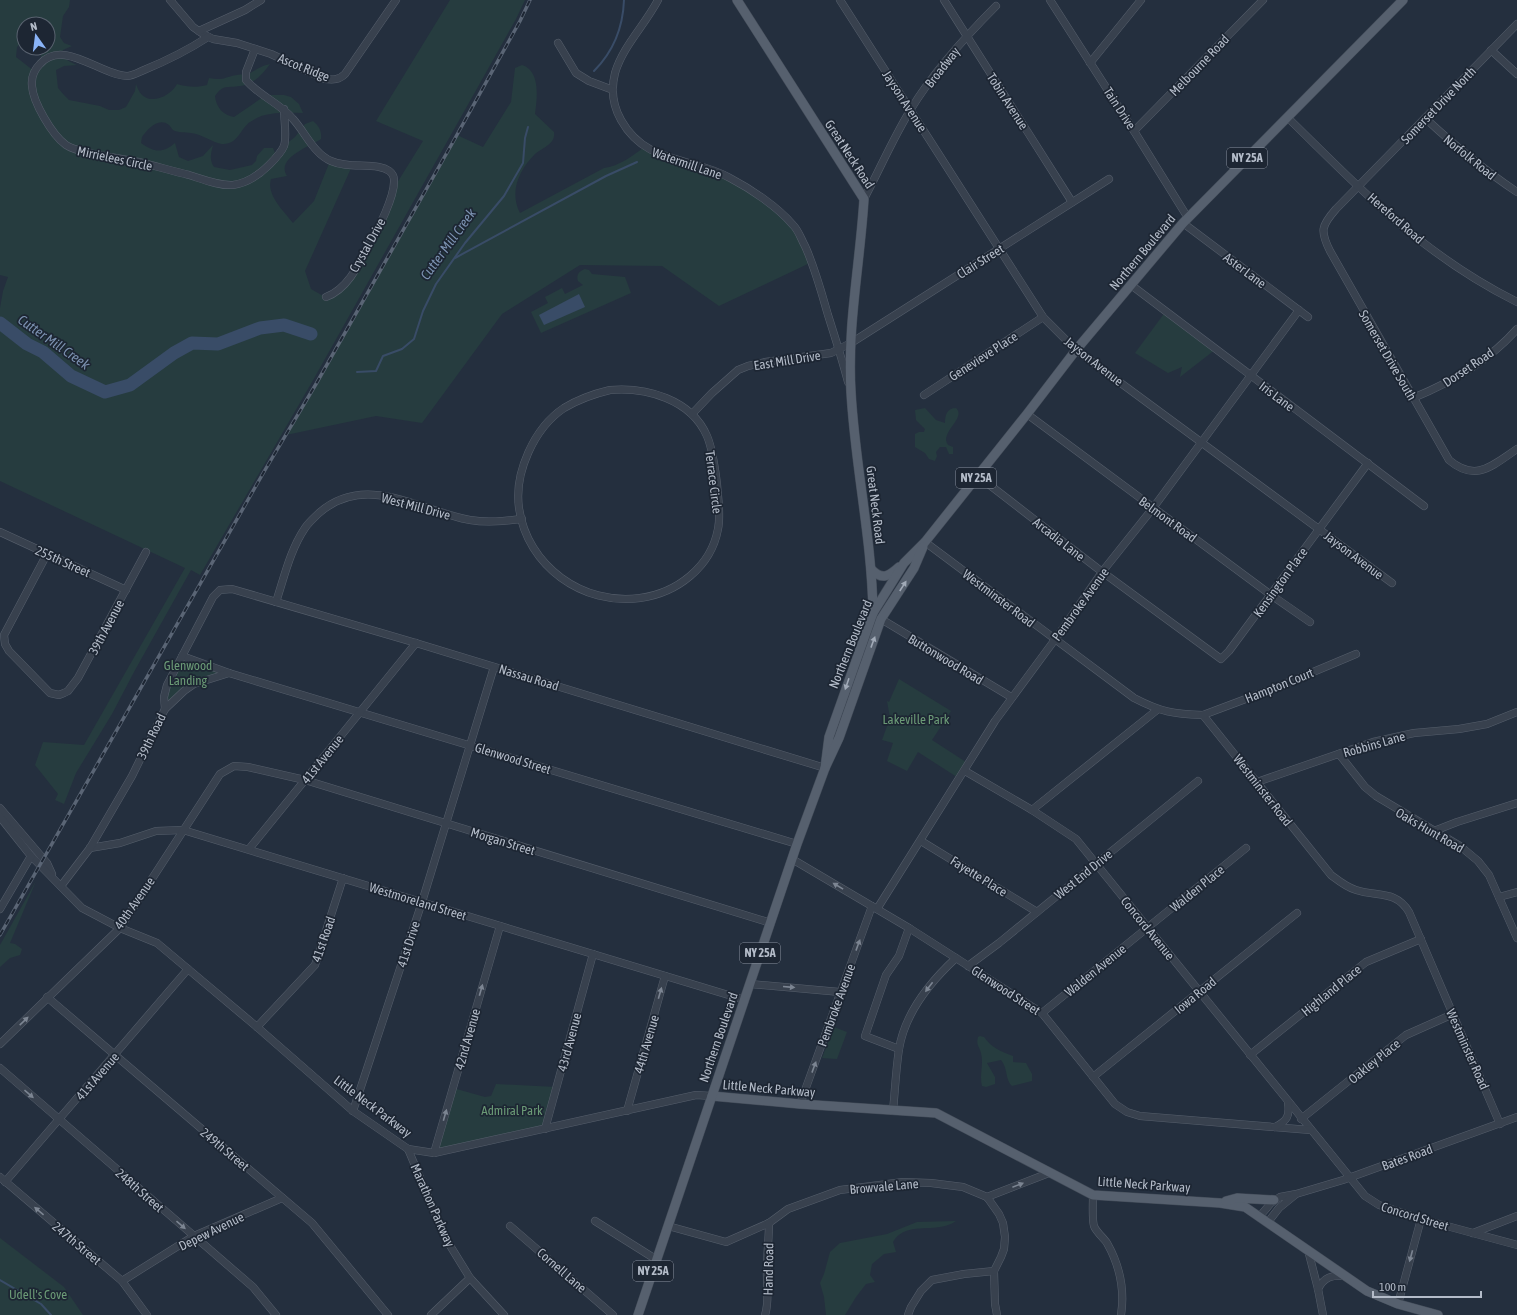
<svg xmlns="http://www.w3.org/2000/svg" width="1517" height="1315" font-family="'Asap Condensed',sans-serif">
  <rect width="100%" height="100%" fill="#242f3e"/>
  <g fill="#263c3f" fill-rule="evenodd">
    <path d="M0,0H70L69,7L63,16L60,37L64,43L72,46L63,50C62,59 70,62 77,65L64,66L56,70L58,88L64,95L69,100L100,106L109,110H119L126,107L135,91L136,84C137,87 139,92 142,95C153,105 171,95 177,84C187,87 196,88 207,85L209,78C224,81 224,77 237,75C241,74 246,75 250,73C258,69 261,66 270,64C263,74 253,85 240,86C228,88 223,84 215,96C216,107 223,115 234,117L266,95H284L291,97L299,104L303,113C285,113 265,111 250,122C240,129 238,145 222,144C213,143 202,134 191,133C185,132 178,133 173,130C172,129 170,126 169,125C158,117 148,129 142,137L141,143C154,152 162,154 175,143L179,157L188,161L203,156L213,145C211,153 209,160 214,167L230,170L252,165L256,161L257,156L264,148H273L275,153L295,137L305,124L313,121C319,126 322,131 321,139C311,146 275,158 287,176L271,179C266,195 284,211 293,223L314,201L330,161L352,166L305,271L311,289L325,297L330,295L356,268L392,191L423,141L376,121L450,0H525L516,19L312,382L200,575L191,570L134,672L112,714L76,773L64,804L55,800L58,794L35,765L43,742L84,745L185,568L0,481V308L3,291L8,277L0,275ZM24,24H48V48H43L40,60L34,71L16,57L17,47L24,40Z"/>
    <path d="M522,65C541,71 537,99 535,114L554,132C556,144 542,148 535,154C519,170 509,192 520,213L604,168C619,166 633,156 644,147L730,178L793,224L812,262L719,306L662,266L580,265L502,314L422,423L376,416L286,435L457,135L483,147L511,102L515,68Z"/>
    <path d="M585,269L589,270L592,274L625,277L631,293L541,333L531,312L548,303L545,297L562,288L565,294L583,285L578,281C576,275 579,271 585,269Z"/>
    <polygon points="1166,311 1216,349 1180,377 1182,367 1168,373 1135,353"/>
    <path d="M925,408L936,420L945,423C945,415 947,408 956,408C967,418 939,432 948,445L953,447V454H949L946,447H940L936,452L937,456L935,461L929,459L925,453L915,447V434L919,432H924L925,429L916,420L915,410Z"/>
    <polygon points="182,656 229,673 194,684 165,709 167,685"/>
    <polygon points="899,679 951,711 932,740 969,764 960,779 918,752 907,771 887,761 893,743 882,740 890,718 887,701 889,702"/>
    <polygon points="36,881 10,943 15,944 22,949 20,955 10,958 0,967 0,945"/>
    <polygon points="834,1027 847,1032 837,1059 822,1058"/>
    <path d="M980,1036L984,1037C992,1048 1000,1051 1013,1056V1062L1026,1063L1032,1074V1081L1012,1086C1005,1080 1008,1068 1001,1060L987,1063L995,1077V1084L986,1087L982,1086C979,1075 984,1064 981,1053C979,1045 976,1046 978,1037Z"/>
    <polygon points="496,1084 556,1087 545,1129 434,1153 453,1088 485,1097 491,1096"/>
    <path d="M956,1221C953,1223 949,1225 945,1226C926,1231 904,1223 893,1242L896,1252L884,1254L872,1264L870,1275L875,1282L866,1284L856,1297L845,1315H826L824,1297L820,1283L824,1274L830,1252L840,1243L887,1234L917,1222Z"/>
    <polygon points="0,1238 64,1287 83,1315 0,1315"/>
  </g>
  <polygon fill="#394c67" points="579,294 585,307 544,325 539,315"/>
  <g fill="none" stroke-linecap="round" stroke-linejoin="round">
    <g stroke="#394c67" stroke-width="2">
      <path d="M594,71C613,52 623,27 624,0"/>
      <polyline points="455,258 606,176 637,162"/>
      <polyline points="357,372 376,371 383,356 402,349 414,339 423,311 436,284 465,243 504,196 523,163 525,138 528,127"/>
      <polyline points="0,1280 41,1304 51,1315"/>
    </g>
    <polyline stroke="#394c67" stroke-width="13" points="0,323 27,344 43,352 71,376 105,392 130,385 174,353 192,343 218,344 260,328 284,325 311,334"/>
    <defs>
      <g id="minor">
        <path d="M170,0L193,27L203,34L213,39L237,43L271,54L325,79C333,80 339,80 345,74L396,0"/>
        <path d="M658,0C645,25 623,46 615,73C611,89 613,106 621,120C646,165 691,156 730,178C751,189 778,207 793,225C799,231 801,239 805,246C815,268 821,291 828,315C835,337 842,359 848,382"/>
        <polyline points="840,0 1043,317 1076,350 1392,583"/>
        <polyline points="944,0 1072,202"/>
        <polyline points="1050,0 1134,131 1188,218"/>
        <path d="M1517,24L1336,209C1321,226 1320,231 1330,251L1449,460C1476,483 1493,465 1517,449"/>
        <polyline points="199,31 245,10 261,0"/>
        <path d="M208,37C188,50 166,61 144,70C139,72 132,76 127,76C100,75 63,38 40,64C34,70 31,77 32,86C33,102 52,135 66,145C79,154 121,158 139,162C156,166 172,171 189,175C202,179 219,186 233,185C247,183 259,175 269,165C275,159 281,153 284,146C287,137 284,119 284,109"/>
        <polyline points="558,43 576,73 589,81 613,90"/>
        <path d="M255,49L246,72V80C259,96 280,103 293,119C305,132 314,154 331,161C347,168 363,164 379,167C386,168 394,172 394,180C395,196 378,230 369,244C359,264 348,289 326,297"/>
        <polyline points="1491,50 1517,74"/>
        <polyline points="1090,63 1141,0"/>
        <path d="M1287,117C1319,148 1351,181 1384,210C1424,246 1469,278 1517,302"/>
        <path d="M1425,118C1454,145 1484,170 1517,192"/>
        <polyline points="1134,131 1263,0"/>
        <path d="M864,199C880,169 893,138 911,109C934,71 965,37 996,6"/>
        <polyline points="1183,223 1308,317"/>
        <polyline points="1131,285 1424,506"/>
        <path d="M610,390C646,387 691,399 707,436C713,450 715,468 717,484C718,498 721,515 718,529C711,567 677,593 640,598C583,606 527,566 519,508C514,473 534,428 564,408C579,399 593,394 610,390Z"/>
        <polyline points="924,395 1043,317"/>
        <path d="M1413,398C1452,382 1489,361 1517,329"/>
        <polyline points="692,414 712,393 738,370 748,366 765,362 831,353 851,343 1109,179"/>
        <polyline points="1027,414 1271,595 1310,622"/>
        <polyline points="978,476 1097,568 1221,659 1229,651 1368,463"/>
        <polyline points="0,532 126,590"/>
        <path d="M925,542L1134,698C1161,712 1173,714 1203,715L1331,875C1339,881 1346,887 1356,890C1377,897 1396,890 1409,912L1500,1124"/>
        <polyline points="47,554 4,635 5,644 9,651 50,693 59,695 64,693 68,691 78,678 146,552"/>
        <path d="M276,602C284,578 290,550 305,528C309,522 314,518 319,513C366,472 420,511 470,520C487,523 505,521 522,519"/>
        <polyline points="881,619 1011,697"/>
        <polyline points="182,656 229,673 797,844"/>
        <polyline points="165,709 184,691 194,684 229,673"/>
        <polyline points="1203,715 1275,688 1356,654"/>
        <polyline points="1339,754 1365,787 1376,796 1460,846 1478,861 1489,875 1517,938"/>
        <polyline points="965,771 1032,810 1076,839 1365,1196 1379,1205 1421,1219 1517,1245"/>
        <polyline points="1257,782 1373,742 1414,733 1459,729 1487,724 1517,712"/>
        <polyline points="0,808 47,863 52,874"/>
        <polyline points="1032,810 1157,710"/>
        <polyline points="0,817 31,856 82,908 120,928 157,943 257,1027 353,1111 408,1149 434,1153 696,1095 712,1096"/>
        <polyline points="1434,831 1457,822 1517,803"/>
        <polyline points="921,841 1037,912"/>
        <polyline points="90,848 120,843 156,831 183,830 745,1000"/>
        <polyline points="249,849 416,643"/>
        <polyline points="792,859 909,928 1042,1013 1115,1104 1127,1112 1140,1116 1310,1130"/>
        <polyline points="61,886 90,848 132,776 165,709 164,697 167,685 201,620 213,597 220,590 232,589 416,643 825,768"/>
        <polyline points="1499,897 1517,892"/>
        <polyline points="0,909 31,856"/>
        <polyline points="877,909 995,721 1059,634 1102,572 1153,508 1299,310"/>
        <polyline points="968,966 999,943 1198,781"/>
        <polyline points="750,984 840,992"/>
        <polyline points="47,997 312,1223 388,1315"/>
        <polyline points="1042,1013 1246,848"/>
        <polyline points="257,1027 315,965 343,878"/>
        <polyline points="0,1044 120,928 220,774 234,766 248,767 305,780 771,923"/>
        <polyline points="899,1049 865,1036 886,975 899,956 909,928"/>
        <polyline points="1250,1055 1366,962 1421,939"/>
        <polyline points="0,1068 253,1287 276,1315"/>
        <polyline points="1093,1077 1297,913"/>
        <polyline points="800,1104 872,906"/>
        <polyline points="353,1111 422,902 494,667"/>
        <polyline points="627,1111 665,976"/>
        <path d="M893,1111C895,1090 896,1069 899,1049C905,1013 930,982 956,958"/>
        <polyline points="1301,1119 1406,1035 1453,1014"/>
        <path d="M1275,1127C1287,1121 1290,1116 1288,1103"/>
        <polyline points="545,1129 593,954"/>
        <polyline points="408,1149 446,1239 470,1278 504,1315"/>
        <polyline points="434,1153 500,926"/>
        <polyline points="0,1177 122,1281 147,1315"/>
        <polyline points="5,1182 188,969"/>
        <path d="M1093,1195C1093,1202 1092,1220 1094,1226C1096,1232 1104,1238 1107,1243C1120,1266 1125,1289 1121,1315"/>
        <polyline points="987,1197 1049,1173"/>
        <polyline points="1260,1216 1271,1203 1280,1197 1296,1194 1343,1180 1517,1117"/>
        <polyline points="595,1221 657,1260"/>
        <polyline points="1268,1222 1279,1208 1295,1195"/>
        <polyline points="510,1226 613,1315"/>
        <polyline points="668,1226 726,1242 769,1223 788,1209 840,1190 903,1182 931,1183 963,1187 987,1197 999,1214 1003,1223 1005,1237 1004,1249 1001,1257 994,1271 995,1304 997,1315"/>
        <polyline points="1473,1233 1517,1216"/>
        <polyline points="1308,1250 1318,1289 1323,1315"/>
        <polyline points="122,1281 194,1236 282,1198"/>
        <path d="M1318,1289C1324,1277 1332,1275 1344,1276"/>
        <polyline points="1398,1304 1421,1219"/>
        <polyline points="431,1315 470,1278"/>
        <path d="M765,1315C770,1300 766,1283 767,1268C767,1253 769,1238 769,1223"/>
        <polyline points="908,1315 911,1307 921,1291 932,1280 964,1274 994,1271"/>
      </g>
      <g id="major">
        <path d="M737,0L864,199C860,264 847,327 851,392C855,466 872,539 873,613"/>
        <path d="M871,569C882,581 889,576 899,567"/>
        <polyline points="825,768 829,737 873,613 904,563 925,542 1027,414 1076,350 1183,223 1403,0"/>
        <polyline points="712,1096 800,1104 936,1113 1093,1195 1220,1203 1245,1207 1367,1291 1398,1304 1438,1315"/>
        <polyline points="1226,1201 1237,1198 1274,1200"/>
        <polyline points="638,1315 797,844 825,768 839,738 881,619 914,568 923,547"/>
      </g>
    </defs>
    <use href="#minor" stroke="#565f6c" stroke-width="8"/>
    <use href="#major" stroke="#414a57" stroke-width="10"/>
    <use href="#minor" stroke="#38414e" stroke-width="7"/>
    <use href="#major" stroke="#56606e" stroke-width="9"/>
    <defs>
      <polyline id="rail" points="0,935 265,470 316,384 453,142 520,21 530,0"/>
    </defs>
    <use href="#rail" stroke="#5a6575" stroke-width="3.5"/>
    <use href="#rail" stroke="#1d2633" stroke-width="2" stroke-dasharray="6" stroke-linecap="butt"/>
  </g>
  <defs><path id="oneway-solid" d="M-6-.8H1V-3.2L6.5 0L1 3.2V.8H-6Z"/></defs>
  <g fill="#a1aab7">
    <use href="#oneway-solid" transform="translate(903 586) rotate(-57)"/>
    <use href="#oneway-solid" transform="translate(873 642) rotate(-70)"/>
    <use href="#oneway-solid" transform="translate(847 684) rotate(109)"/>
  </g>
  <g fill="#7c8592">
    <use href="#oneway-solid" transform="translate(838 886) rotate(-149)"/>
    <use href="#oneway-solid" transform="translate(858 945) rotate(-70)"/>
    <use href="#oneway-solid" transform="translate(789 987) rotate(5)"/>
    <use href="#oneway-solid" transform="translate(929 987) rotate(127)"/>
    <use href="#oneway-solid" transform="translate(481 990) rotate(-74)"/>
    <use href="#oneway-solid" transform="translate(660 993) rotate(-74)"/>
    <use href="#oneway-solid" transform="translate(24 1021) rotate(-44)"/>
    <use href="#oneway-solid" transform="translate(814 1067) rotate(-70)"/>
    <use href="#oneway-solid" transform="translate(29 1094) rotate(41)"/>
    <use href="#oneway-solid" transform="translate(445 1115) rotate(-74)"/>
    <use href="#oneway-solid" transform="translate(1018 1185) rotate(-21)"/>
    <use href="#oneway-solid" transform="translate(39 1211) rotate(-140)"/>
    <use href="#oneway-solid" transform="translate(181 1225) rotate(41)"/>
    <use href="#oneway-solid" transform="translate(1411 1256) rotate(105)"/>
  </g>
  <g text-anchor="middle" stroke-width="3.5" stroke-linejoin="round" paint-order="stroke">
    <g fill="#1d2633" stroke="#878f9c" stroke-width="1">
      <rect x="1227" y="148" width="40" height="20" rx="3"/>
      <rect x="956" y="468" width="40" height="20" rx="3"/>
      <rect x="740" y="943" width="40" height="20" rx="3"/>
      <rect x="633" y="1261" width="40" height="20" rx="3"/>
    </g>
    <g font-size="12" font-weight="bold" fill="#b4bcc9">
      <text x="1247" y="162">NY 25A</text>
      <text x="976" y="482">NY 25A</text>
      <text x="760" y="957">NY 25A</text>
      <text x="653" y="1275">NY 25A</text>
    </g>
    <g font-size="13" fill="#b4bcc9" stroke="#1d2633">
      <text transform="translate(1199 65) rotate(-46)" y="5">Melbourne Road</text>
      <text transform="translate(304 67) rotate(22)" y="5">Ascot Ridge</text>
      <text transform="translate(942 67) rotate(-52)" y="5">Broadway</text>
      <text transform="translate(905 101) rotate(57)" y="5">Jayson Avenue</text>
      <text transform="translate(1008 101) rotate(57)" y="5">Tobin Avenue</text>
      <text transform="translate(1438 105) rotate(-46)" y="5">Somerset Drive North</text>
      <text transform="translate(1120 108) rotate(57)" y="5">Tain Drive</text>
      <text transform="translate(850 154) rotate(57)" y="5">Great Neck Road</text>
      <text transform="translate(1470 157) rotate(39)" y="5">Norfolk Road</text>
      <text transform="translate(115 158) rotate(12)" y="5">Mirrielees Circle</text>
      <text transform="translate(687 163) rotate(19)" y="5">Watermill Lane</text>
      <text transform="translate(1396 218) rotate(41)" y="5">Hereford Road</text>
      <text transform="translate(367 245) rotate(-61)" y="5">Crystal Drive</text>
      <text transform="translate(1142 252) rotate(-50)" y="5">Northern Boulevard</text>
      <text transform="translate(980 261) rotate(-32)" y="5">Clair Street</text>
      <text transform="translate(1245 270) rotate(37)" y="5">Aster Lane</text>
      <text transform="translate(1388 355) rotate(60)" y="5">Somerset Drive South</text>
      <text transform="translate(983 356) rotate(-33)" y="5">Genevieve Place</text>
      <text transform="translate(787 360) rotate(-9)" y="5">East Mill Drive</text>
      <text transform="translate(1094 361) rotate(38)" y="5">Jayson Avenue</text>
      <text transform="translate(1468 367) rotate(-34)" y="5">Dorset Road</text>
      <text transform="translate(1277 396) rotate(37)" y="5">Iris Lane</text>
      <text transform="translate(714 482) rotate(83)" y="5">Terrace Circle</text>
      <text transform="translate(876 505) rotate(83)" y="5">Great Neck Road</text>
      <text transform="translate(416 506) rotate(15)" y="5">West Mill Drive</text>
      <text transform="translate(1168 519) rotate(36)" y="5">Belmont Road</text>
      <text transform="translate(1059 539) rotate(38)" y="5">Arcadia Lane</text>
      <text transform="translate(1354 555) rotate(37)" y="5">Jayson Avenue</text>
      <text transform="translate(63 561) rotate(24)" y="5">255th Street</text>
      <text transform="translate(1280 582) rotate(-54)" y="5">Kensington Place</text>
      <text transform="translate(999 598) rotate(37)" y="5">Westminster Road</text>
      <text transform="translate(1080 604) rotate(-54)" y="5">Pembroke Avenue</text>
      <text transform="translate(106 627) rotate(-62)" y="5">39th Avenue</text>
      <text transform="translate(850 644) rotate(-68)" y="5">Northern Boulevard</text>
      <text transform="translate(946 659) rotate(31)" y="5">Buttonwood Road</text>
      <text transform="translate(529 677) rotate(17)" y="5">Nassau Road</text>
      <text transform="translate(1279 685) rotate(-22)" y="5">Hampton Court</text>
      <text transform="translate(151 736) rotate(-64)" y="5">39th Road</text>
      <text transform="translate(1374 744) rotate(-16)" y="5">Robbins Lane</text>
      <text transform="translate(513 758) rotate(17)" y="5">Glenwood Street</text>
      <text transform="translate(322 759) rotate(-51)" y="5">41st Avenue</text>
      <text transform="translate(1263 790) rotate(52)" y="5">Westminster Road</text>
      <text transform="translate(1430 830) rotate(30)" y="5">Oaks Hunt Road</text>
      <text transform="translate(503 841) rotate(17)" y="5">Morgan Street</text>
      <text transform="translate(1083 874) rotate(-39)" y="5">West End Drive</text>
      <text transform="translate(979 876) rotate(32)" y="5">Fayette Place</text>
      <text transform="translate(1197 888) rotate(-39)" y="5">Walden Place</text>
      <text transform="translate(418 901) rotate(17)" y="5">Westmoreland Street</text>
      <text transform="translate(134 903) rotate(-55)" y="5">40th Avenue</text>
      <text transform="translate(1148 928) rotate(51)" y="5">Concord Avenue</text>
      <text transform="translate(323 939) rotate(-71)" y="5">41st Road</text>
      <text transform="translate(408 944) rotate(-72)" y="5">41st Drive</text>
      <text transform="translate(1095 970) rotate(-39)" y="5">Walden Avenue</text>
      <text transform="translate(1006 990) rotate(33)" y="5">Glenwood Street</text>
      <text transform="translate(1331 990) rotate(-39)" y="5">Highland Place</text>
      <text transform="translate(1195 995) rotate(-39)" y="5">Iowa Road</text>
      <text transform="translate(836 1005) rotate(-70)" y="5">Pembroke Avenue</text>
      <text transform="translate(718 1037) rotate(-71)" y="5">Northern Boulevard</text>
      <text transform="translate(467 1039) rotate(-74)" y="5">42nd Avenue</text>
      <text transform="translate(569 1042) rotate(-75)" y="5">43rd Avenue</text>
      <text transform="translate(646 1044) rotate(-74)" y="5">44th Avenue</text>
      <text transform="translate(1468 1049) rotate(66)" y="5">Westminster Road</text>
      <text transform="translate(1374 1061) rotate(-39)" y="5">Oakley Place</text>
      <text transform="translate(97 1076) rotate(-49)" y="5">41st Avenue</text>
      <text transform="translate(769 1088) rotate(5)" y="5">Little Neck Parkway</text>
      <text transform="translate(373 1106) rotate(37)" y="5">Little Neck Parkway</text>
      <text transform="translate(225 1149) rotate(40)" y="5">249th Street</text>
      <text transform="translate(1407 1157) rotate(-20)" y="5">Bates Road</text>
      <text transform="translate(1144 1184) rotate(4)" y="5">Little Neck Parkway</text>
      <text transform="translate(884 1186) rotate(-5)" y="5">Browvale Lane</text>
      <text transform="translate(140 1190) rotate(41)" y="5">248th Street</text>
      <text transform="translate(433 1205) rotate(66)" y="5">Marathon Parkway</text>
      <text transform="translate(1415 1216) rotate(17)" y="5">Concord Street</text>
      <text transform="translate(211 1231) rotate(-26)" y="5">Depew Avenue</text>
      <text transform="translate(77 1243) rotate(40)" y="5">247th Street</text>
      <text transform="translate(768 1269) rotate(-89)" y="5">Hand Road</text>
      <text transform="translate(562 1270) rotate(41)" y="5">Cornell Lane</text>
    </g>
    <g font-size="13" fill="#6b9a76" stroke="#1d2633">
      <text x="188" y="670">Glenwood<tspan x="188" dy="15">Landing</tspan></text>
      <text x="916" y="724">Lakeville Park</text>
      <text x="512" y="1115">Admiral Park</text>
      <text x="38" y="1299">Udell's Cove</text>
    </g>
    <g font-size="14" font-style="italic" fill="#7c92b1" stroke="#1d2633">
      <text transform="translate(448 244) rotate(-54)" y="5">Cutter Mill Creek</text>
      <text transform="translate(54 342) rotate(35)" y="5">Cutter Mill Creek</text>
    </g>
  </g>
  <g transform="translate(36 36) rotate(346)"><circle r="19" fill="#1d2633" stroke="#59626f"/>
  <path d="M0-3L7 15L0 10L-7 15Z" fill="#8ab4f8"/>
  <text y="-6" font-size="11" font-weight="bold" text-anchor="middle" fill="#b4bcc9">N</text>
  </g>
  <path d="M1373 1291v6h108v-6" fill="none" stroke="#b4bcc9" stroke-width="2"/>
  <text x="1379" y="1291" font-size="12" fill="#b4bcc9" stroke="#1d2633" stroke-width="3" paint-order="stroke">100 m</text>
</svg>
